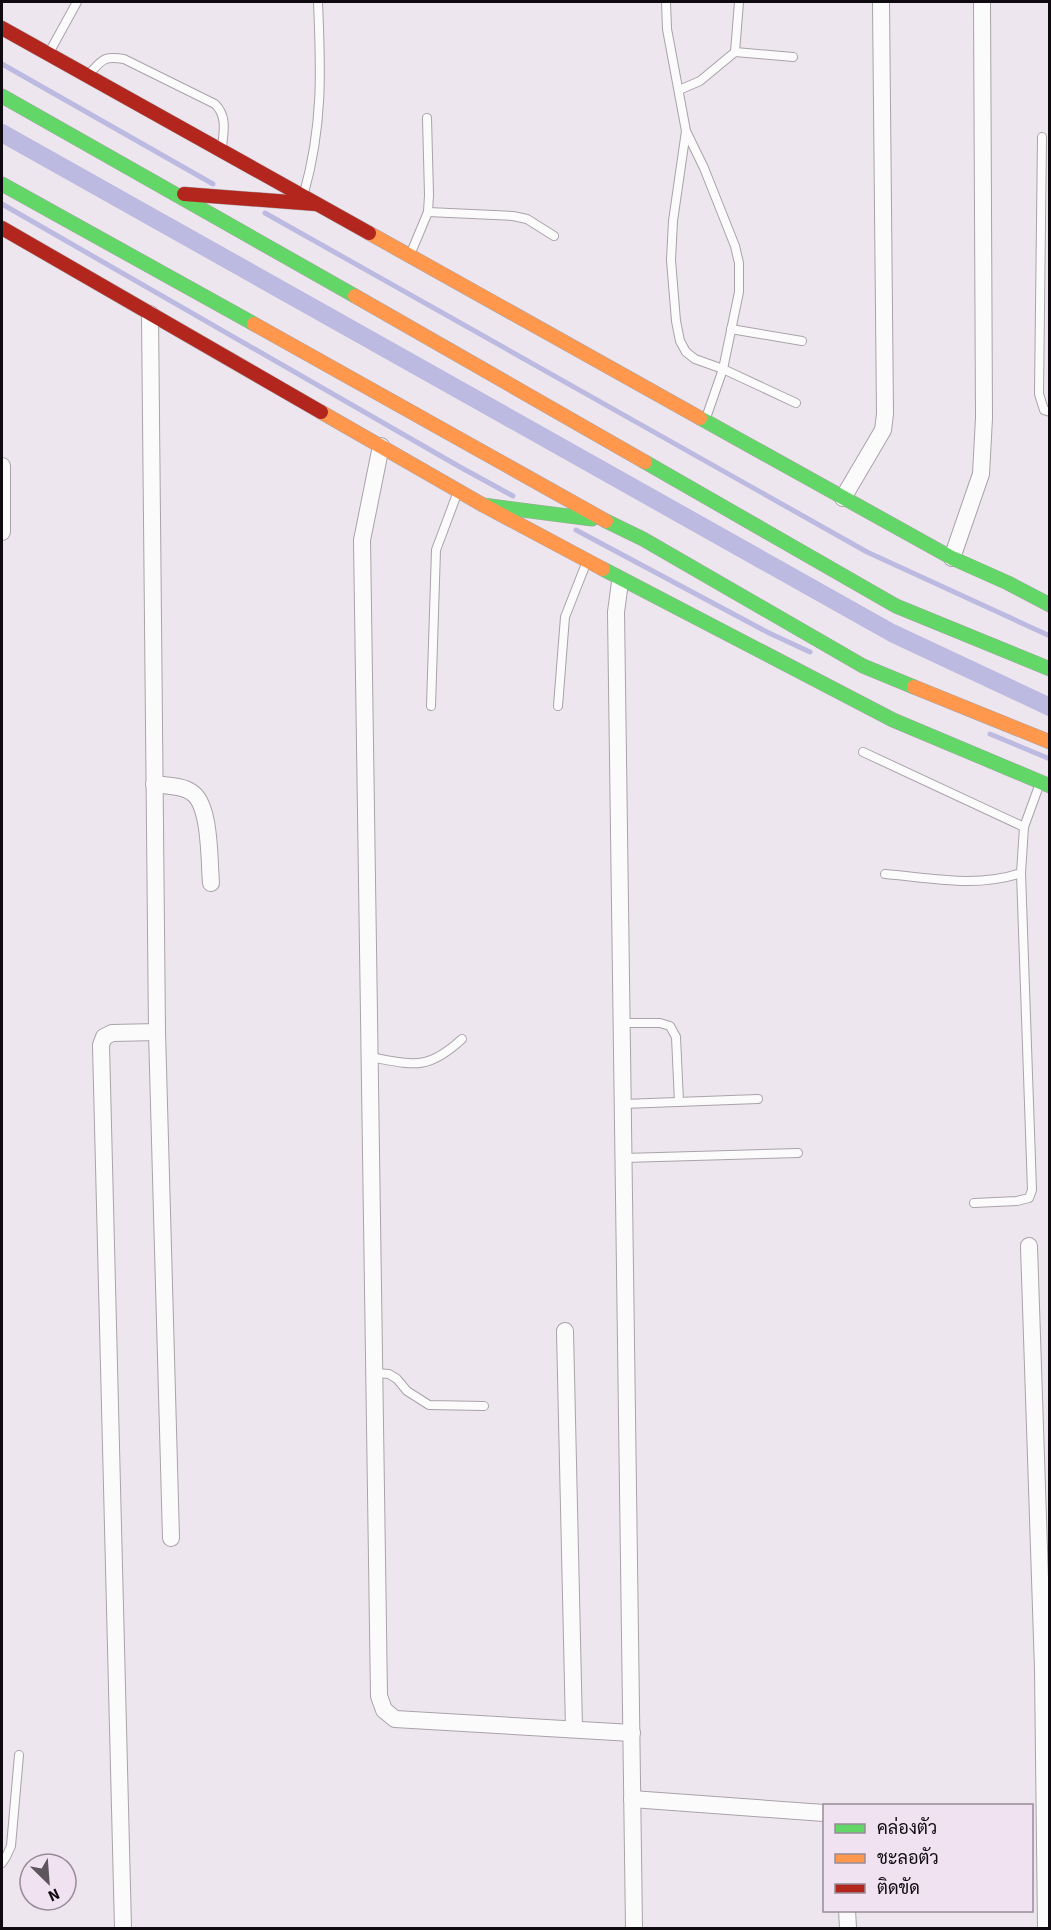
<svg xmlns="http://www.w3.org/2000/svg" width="1051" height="1930" font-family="'Source Sans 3',Sarabun,sans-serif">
  <rect width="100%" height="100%" fill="#eee6ee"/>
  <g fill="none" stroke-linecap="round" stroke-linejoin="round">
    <g stroke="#bdbae1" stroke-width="5">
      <polyline points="2,64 213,184"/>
      <polyline points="2,204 460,467 513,496"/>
      <polyline points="265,213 867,552 1050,636"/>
      <polyline points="576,530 769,633 810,652"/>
      <polyline points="990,734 1050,759"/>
    </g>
    <polyline stroke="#bdbae1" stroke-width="18" points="2,133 892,633 1050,707"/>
    <defs>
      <g id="lane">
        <polyline points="666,2 667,29 686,131 673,221 671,260 676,321 680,341 686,352 695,359 723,369 796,403"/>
        <polyline points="50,51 77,2"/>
        <polyline points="735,52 793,57"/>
        <path d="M90,73C103,59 104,56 124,59L215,104C227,116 224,130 222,147"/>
        <polyline points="679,90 700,81 735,52 739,2"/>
        <polyline points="686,131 704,168 735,246 739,263 739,292 723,369 706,418"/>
        <polyline points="1042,137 1039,394 1044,410 1050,412"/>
        <path d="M304,193C323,126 321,70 318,2"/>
        <polyline points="428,212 513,216 527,219 554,236"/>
        <polyline points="410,255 428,212 429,195 427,118"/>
        <polyline points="731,329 802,341"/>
        <polyline points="431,706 436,550 457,494"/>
        <polyline points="558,706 565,617 587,561"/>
        <polyline points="863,752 1024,827"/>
        <path d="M885,874C931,878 977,888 1021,873L1024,827L1040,783"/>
        <polyline points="622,1023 660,1023 670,1026 676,1037 679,1102"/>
        <path d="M370,1057C414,1065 427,1071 462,1039"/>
        <polyline points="623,1104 758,1099"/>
        <polyline points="624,1158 798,1153"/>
        <polyline points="974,1203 1017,1201 1029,1198 1032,1190 1021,873"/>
        <polyline points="375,1373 389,1374 397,1379 407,1391 429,1405 484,1406"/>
        <polyline points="2,1863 6,1857 11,1846 19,1755"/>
      </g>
      <g id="street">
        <polyline points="381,446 362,540 379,1696 384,1710 395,1719 632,1733"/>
        <polyline points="2,466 2,532"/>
        <polyline points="843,498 883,430 885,414 881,2"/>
        <polyline points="952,558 981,474 984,418 982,2"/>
        <polyline points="620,582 616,612 634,1928"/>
        <path d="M154,784C166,786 181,785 191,792C211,803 209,862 211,883"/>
        <polyline points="157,1032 171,1538"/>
        <polyline points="1029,1246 1043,1669 1046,1928"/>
        <polyline points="565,1331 574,1728"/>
        <polyline points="632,1799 824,1813"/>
        <polyline points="847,1910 848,1928"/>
        <polyline points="123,1928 101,1045 104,1037 112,1033 157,1032 150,314"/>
      </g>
      <g id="fast">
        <polyline points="2,96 355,296"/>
        <polyline points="2,184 254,324"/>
        <polyline points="700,418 952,558 1008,583 1050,605"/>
        <polyline points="645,462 896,606 1050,669"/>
        <polyline points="483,505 592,519"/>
        <polyline points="606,521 643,539 863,666 914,687"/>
        <polyline points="603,569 893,720 1050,786"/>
      </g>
      <g id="slow">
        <polyline points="369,233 700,418"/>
        <polyline points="355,296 645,462"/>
        <polyline points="254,324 606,521"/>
        <polyline points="321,412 483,505 603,569"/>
        <polyline points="914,687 1050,742"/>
      </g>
      <g id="jam">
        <polyline points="2,28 369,233"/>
        <polyline points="184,194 316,204"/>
        <polyline points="2,228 321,412"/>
      </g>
    </defs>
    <use href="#lane" stroke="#a9a3a9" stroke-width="10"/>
    <use href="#street" stroke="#a9a3a9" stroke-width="18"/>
    <use href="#fast" stroke="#a9a3a9" stroke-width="15"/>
    <use href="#slow" stroke="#a9a3a9" stroke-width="15"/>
    <use href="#jam" stroke="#a9a3a9" stroke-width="15"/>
    <use href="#lane" stroke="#fcfbfc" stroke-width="8"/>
    <use href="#street" stroke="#fcfbfc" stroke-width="16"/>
    <use href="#fast" stroke="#63d668" stroke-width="14"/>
    <use href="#slow" stroke="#ff974d" stroke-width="14"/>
    <use href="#jam" stroke="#b3261e" stroke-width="14"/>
  </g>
  <rect width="1051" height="1930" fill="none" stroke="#0f0a0f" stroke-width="6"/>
  <rect x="823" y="1804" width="210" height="108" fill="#f1e2f1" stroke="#978c97" stroke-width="1.5"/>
  <rect x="835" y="1824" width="30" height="9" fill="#63d668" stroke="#978c97" stroke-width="1.5"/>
  <text x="877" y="1834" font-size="18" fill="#0f0a0f">คล่องตัว</text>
  <rect x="835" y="1854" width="30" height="9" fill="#ff974d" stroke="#978c97" stroke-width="1.5"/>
  <text x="877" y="1864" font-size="18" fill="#0f0a0f">ชะลอตัว</text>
  <rect x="835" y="1884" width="30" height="9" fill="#b3261e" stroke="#978c97" stroke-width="1.5"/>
  <text x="877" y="1894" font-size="18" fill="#0f0a0f">ติดขัด</text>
  <g transform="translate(48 1882) rotate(155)"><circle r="28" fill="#f1e2f1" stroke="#978c97" stroke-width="1.5"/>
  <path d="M0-4.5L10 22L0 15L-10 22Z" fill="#5d575d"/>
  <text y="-9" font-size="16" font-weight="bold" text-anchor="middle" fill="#0f0a0f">N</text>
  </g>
</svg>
